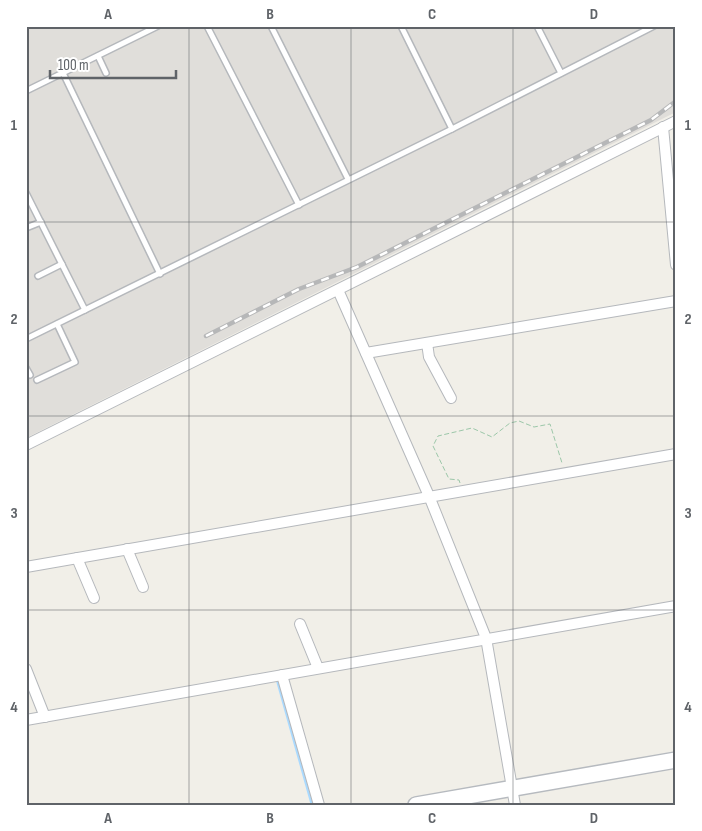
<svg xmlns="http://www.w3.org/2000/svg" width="702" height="831" font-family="'Sofia Sans Condensed',sans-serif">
  <rect width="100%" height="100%" fill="#f1efe8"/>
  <polygon fill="#e0deda" points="26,26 676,26 676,112 26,438"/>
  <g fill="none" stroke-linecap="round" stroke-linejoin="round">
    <polyline stroke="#aadaff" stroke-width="2.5" points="277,680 312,805"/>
    <defs>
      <g id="lane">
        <polyline points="207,26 299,205"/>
        <polyline points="271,26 348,179"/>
        <polyline points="401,26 452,129"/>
        <polyline points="537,26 561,73"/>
        <polyline points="98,56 106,73"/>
        <polyline points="63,73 160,274"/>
        <polyline points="26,91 158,26"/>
        <polyline points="26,193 85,310"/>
        <polyline points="26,228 41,222"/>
        <polyline points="38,276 62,264"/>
        <polyline points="26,339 452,129 654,26"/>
        <polyline points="26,368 30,375"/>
        <polyline points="37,380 75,362 57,324"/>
      </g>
      <g id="street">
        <polyline points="663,127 676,265"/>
        <polyline points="338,290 429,496 486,638 515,805"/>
        <polyline points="427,343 429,357 451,398"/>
        <polyline points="366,353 676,301"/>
        <polyline points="26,445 676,121"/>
        <polyline points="127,549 143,587"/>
        <polyline points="77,558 94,598"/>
        <polyline points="26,567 676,454"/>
        <polyline points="300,624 318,668"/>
        <polyline points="26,669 45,717"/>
        <polyline points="282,675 319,805"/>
        <polyline points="26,720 676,606"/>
      </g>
      <polyline id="secondary" points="416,805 676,760"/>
    </defs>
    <use href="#lane" stroke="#b5b8bc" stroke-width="8"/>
    <use href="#street" stroke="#b5b8bc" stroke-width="12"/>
    <use href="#secondary" stroke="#b6babf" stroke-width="18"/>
    <polyline stroke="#9cc7a9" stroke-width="1" stroke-dasharray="5 2.5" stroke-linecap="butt" points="460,483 459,480 449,479 433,446 438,436 472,428 492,437 510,423 519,421 534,427 550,424 562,463"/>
    <use href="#lane" stroke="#fff" stroke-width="5"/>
    <use href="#street" stroke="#fff" stroke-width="10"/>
    <use href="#secondary" stroke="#fff" stroke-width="15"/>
    <defs>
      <polyline id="rail" points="206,336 299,289 357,267 651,120 676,101"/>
    </defs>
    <use href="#rail" stroke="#b6b7b8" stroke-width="4.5"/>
    <use href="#rail" stroke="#fff" stroke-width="2.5" stroke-dasharray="8" stroke-linecap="butt"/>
  </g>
  <path fill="none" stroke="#5f6368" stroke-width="1" stroke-opacity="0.55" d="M189,26V805M351,26V805M513,26V805M26,222H676M26,416H676M26,610H676"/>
  <rect width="702" height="831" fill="none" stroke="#ffffff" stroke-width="55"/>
  <path d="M50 70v8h126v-8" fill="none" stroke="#5f6368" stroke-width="2.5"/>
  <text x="58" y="70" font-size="15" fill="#5f6368" stroke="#ffffff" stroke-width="4" paint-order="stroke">100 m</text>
  <rect x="28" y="28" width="646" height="776" fill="none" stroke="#5f6368" stroke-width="2"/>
  <g font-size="16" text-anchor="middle" font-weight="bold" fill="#5f6368">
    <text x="108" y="19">A</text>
    <text x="270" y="19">B</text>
    <text x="432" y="19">C</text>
    <text x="594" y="19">D</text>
    <text x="14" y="130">1</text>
    <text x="688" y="130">1</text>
    <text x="14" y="324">2</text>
    <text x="688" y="324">2</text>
    <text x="14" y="518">3</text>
    <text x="688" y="518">3</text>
    <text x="14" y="712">4</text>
    <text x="688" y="712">4</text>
    <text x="108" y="823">A</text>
    <text x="270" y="823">B</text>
    <text x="432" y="823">C</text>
    <text x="594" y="823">D</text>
  </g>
</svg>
